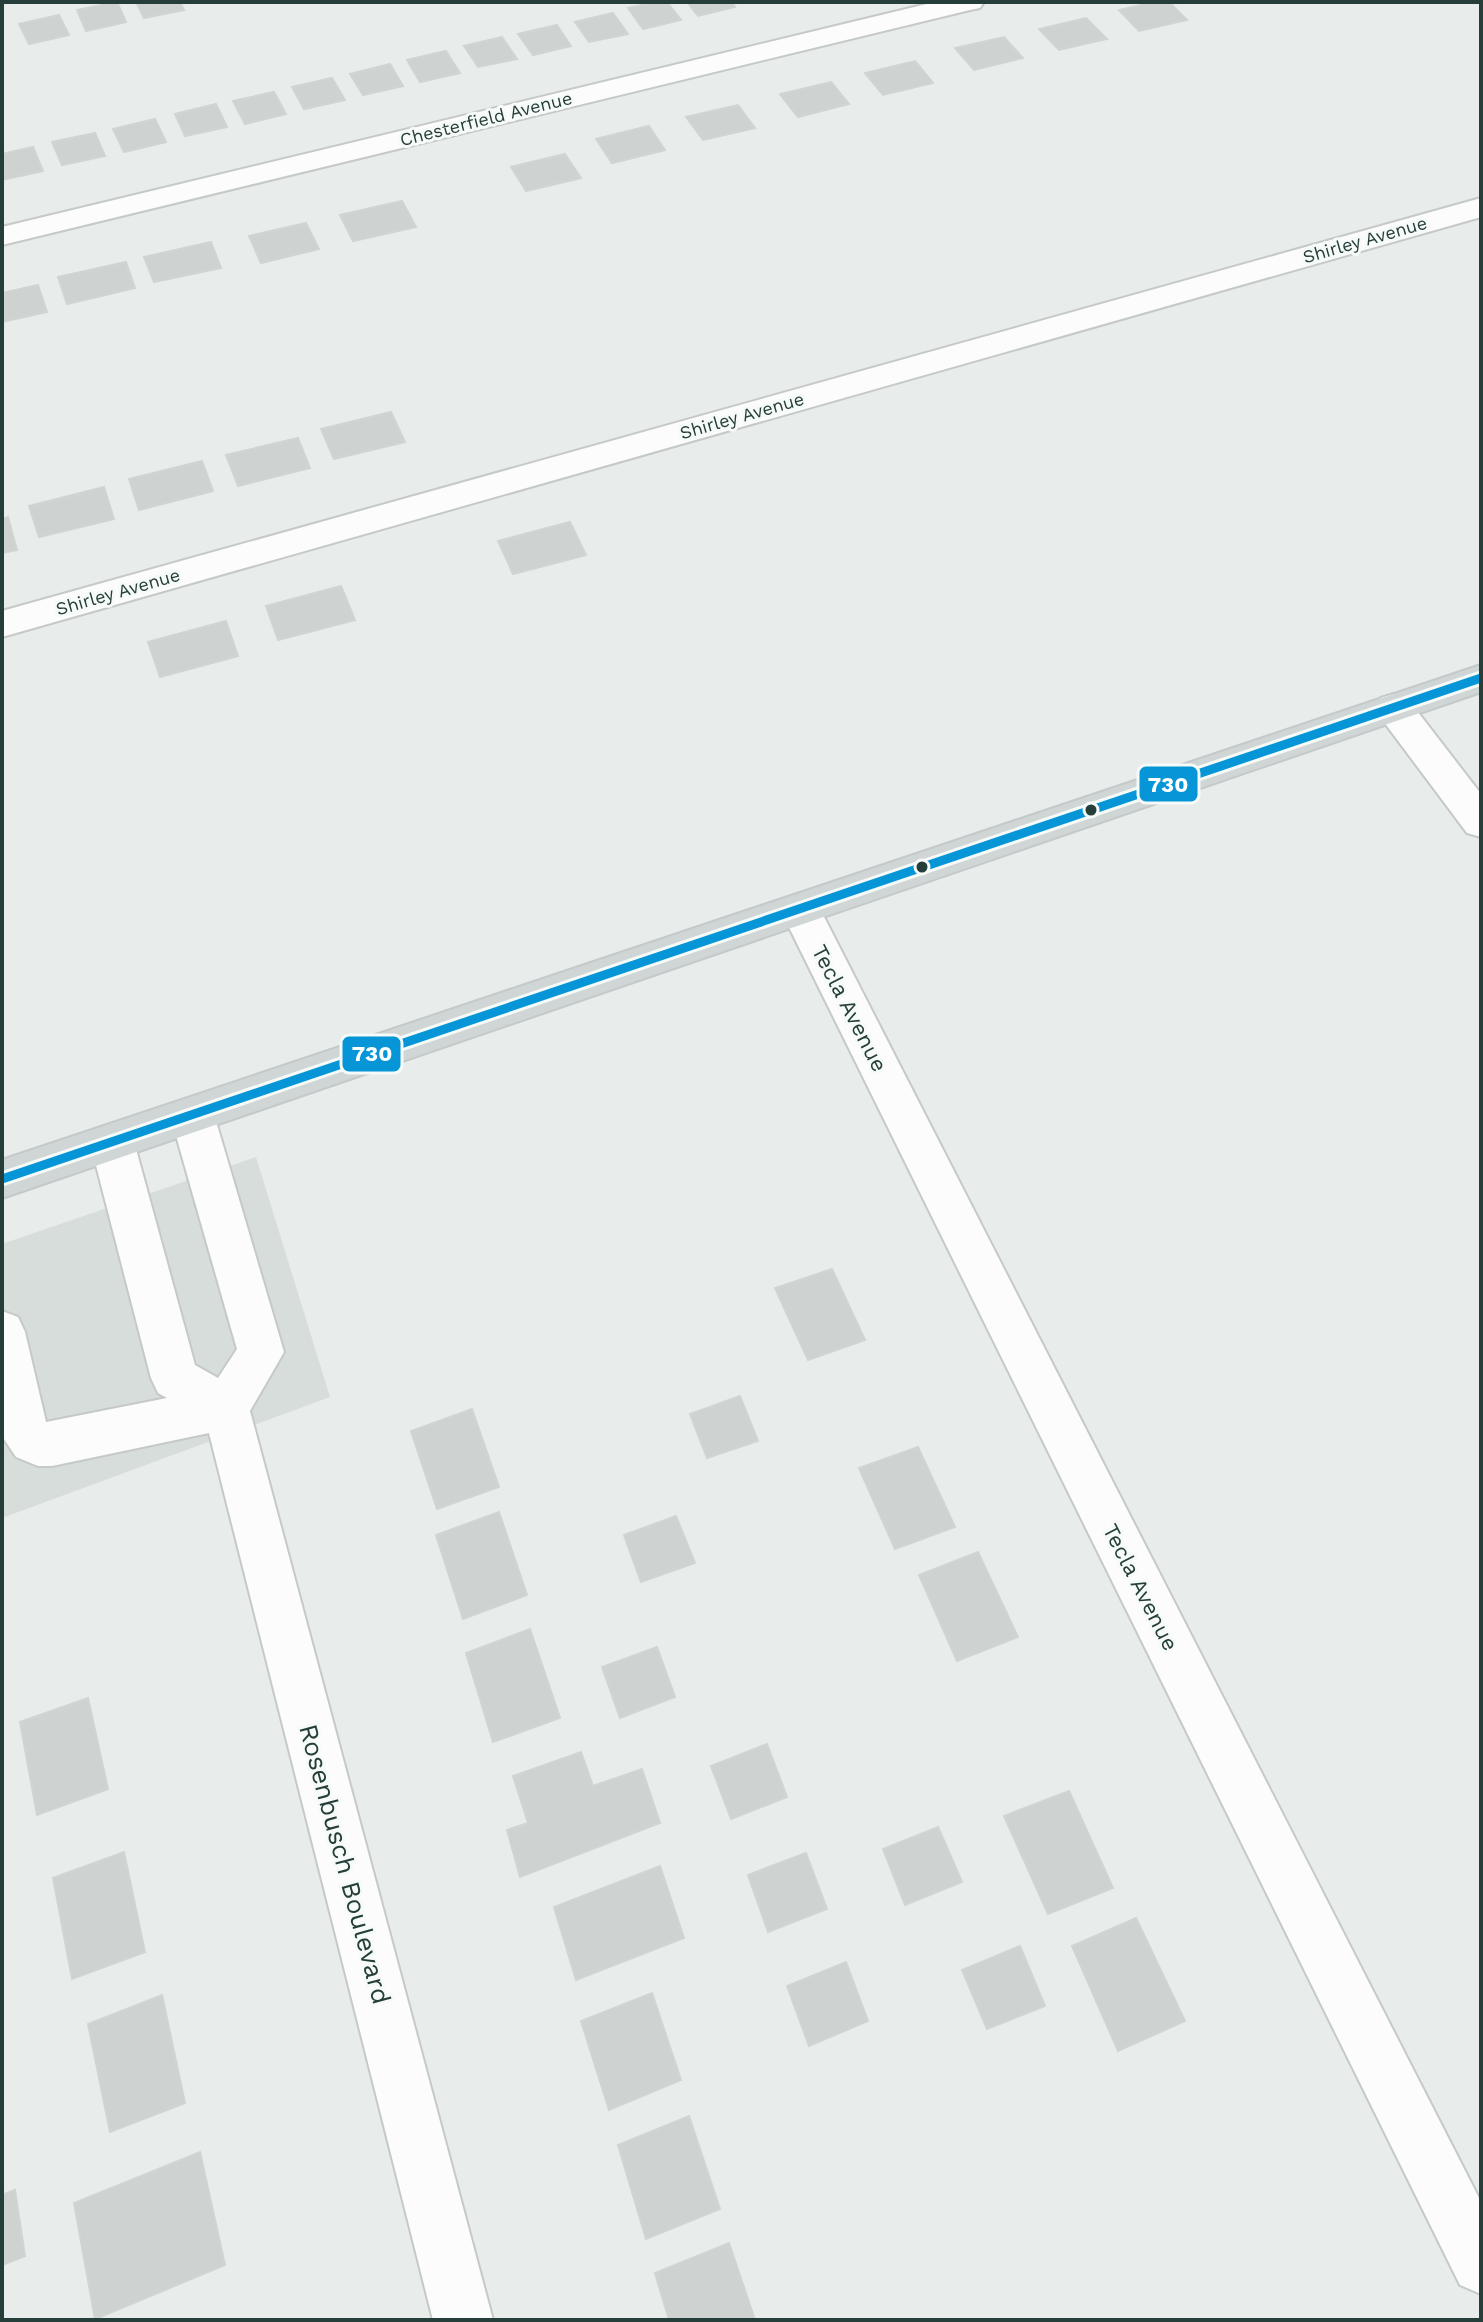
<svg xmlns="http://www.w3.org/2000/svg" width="1483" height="2322" font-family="'Work Sans',sans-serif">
  <rect width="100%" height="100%" fill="#e8ecea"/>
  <polygon fill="#d6ddda" points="256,1157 330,1397 2,1518 2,1244"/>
  <g fill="#ced3d1" stroke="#d0d5d3" stroke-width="2">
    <polygon points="117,2 126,22 86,31 77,10"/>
    <polygon points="136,2 180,2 184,10 144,18"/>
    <polygon points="656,2 667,2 681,20 643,29 628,8"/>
    <polygon points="687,2 731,2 735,7 698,16"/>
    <polygon points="1154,2 1169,2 1187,20 1139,31 1119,10"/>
    <polygon points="613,13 628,34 589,42 575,22"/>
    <polygon points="59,15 69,35 29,44 19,24"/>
    <polygon points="1086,18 1107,39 1059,50 1039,29"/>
    <polygon points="557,25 571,46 533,55 518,34"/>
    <polygon points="502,37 517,59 478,67 464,46"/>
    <polygon points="1004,37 1023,58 974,70 955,48"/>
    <polygon points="446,51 460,73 420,82 407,60"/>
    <polygon points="915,61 933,83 883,95 865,73"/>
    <polygon points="390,64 403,86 363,95 350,74"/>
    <polygon points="332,78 345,100 304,109 292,87"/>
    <polygon points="831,82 849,104 798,117 780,94"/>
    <polygon points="274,92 286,114 245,124 233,101"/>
    <polygon points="216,104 227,127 185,136 175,114"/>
    <polygon points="738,105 755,128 703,140 686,117"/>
    <polygon points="155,119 166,142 124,152 113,129"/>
    <polygon points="649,126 665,150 612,163 596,139"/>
    <polygon points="95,133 105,156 62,165 52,142"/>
    <polygon points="33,147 43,171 2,180 2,154"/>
    <polygon points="565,154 581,178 526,191 511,167"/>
    <polygon points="402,201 416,227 353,241 340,215"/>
    <polygon points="306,223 319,249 261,263 249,236"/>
    <polygon points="211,242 221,268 154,282 144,257"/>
    <polygon points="126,262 135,288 67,304 58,277"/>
    <polygon points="38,285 47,312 2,322 2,293"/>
    <polygon points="391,412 405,442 334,459 321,429"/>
    <polygon points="298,438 310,468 238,486 226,455"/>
    <polygon points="202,461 213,491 139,510 129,479"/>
    <polygon points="104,487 114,519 39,537 29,506"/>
    <polygon points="8,517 17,550 2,553 2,519"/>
    <polygon points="570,522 586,555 513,574 498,541"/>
    <polygon points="341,586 355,620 278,640 266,606"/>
    <polygon points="226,621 238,656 160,677 148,642"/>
    <polygon points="832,1269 865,1340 808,1360 775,1288"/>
    <polygon points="740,1396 758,1441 707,1458 690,1414"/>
    <polygon points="472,1409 499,1487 437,1509 411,1431"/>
    <polygon points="918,1447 955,1527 895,1549 859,1468"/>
    <polygon points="499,1512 527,1595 463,1619 436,1535"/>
    <polygon points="676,1516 695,1563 641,1582 624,1535"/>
    <polygon points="978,1552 1018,1637 957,1661 919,1575"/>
    <polygon points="530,1629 560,1718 493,1742 466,1653"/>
    <polygon points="657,1647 675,1697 620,1718 602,1667"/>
    <polygon points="88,1698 108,1789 37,1815 20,1722"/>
    <polygon points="767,1744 787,1797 731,1819 711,1766"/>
    <polygon points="581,1752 593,1786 642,1769 660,1823 520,1877 507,1830 528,1823 513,1776"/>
    <polygon points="1069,1791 1113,1888 1048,1914 1004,1816"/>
    <polygon points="938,1827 962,1882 905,1905 883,1849"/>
    <polygon points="124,1852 145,1952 72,1979 53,1878"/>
    <polygon points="806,1853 827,1909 768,1932 748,1875"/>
    <polygon points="660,1866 684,1938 576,1980 554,1907"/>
    <polygon points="1136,1918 1185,2021 1118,2051 1072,1946"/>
    <polygon points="1020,1946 1045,2006 987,2029 962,1970"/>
    <polygon points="846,1962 868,2021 809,2046 787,1986"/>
    <polygon points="652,1993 681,2080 609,2110 581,2021"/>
    <polygon points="162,1995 185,2103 110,2132 88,2024"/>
    <polygon points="689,2116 720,2209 646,2239 618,2145"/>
    <polygon points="200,2152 225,2265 95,2319 74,2203"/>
    <polygon points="15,2190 25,2256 2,2265 2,2195"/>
    <polygon points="729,2243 755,2320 669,2320 655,2273"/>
  </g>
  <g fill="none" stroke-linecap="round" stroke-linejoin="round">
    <defs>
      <g id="minor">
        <polygon points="935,2 984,2 980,8 970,10 2,245 2,227"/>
        <polygon points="1481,198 1481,217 2,637 2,611"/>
        <polygon points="1394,694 1407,698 1481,794 1481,837 1467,833 1381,718 1375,708 1381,698"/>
        <polygon points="801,895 815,900 821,911 1481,2202 1481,2294 1460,2285 781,911 787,900"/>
        <polygon points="193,1100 208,1105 215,1118 284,1352 250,1411 493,2320 433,2320 209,1433 52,1466 38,1466 16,1457 2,1436 2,1311 18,1317 25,1332 46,1422 167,1398 158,1393 151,1378 90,1142 97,1129 112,1124 127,1129 134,1142 195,1365 218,1378 237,1349 171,1118 178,1105"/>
      </g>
      <polygon id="major" points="1481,665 1481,692 2,1198 2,1160"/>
    </defs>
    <use href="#minor" stroke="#c5c9c7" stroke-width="4"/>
    <use href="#major" stroke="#c3cac9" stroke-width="4"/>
    <use href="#minor" fill="#fcfcfc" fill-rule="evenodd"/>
    <use href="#major" fill="#d0d6d5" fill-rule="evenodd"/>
    <defs>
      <polyline id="bus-1" points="2,1179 1481,678"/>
    </defs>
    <use href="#bus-1" stroke="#f6faf8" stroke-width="15"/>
    <use href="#bus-1" stroke="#0696d7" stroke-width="9"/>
  </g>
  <g fill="#263e39" stroke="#f6faf8" stroke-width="3">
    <circle cx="1091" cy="810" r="7"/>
    <circle cx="922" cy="867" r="7"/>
  </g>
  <g text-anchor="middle" stroke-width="6" stroke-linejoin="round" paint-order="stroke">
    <g font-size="18" fill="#263e39" stroke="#f6faf8">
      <text transform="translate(486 119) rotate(-14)" y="6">Chesterfield Avenue</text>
      <text transform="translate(1365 240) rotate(-16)" y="6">Shirley Avenue</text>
      <text transform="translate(742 416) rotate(-16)" y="6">Shirley Avenue</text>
      <text transform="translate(118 592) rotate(-16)" y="6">Shirley Avenue</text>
    </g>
    <g font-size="22" fill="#263e39" stroke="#f6faf8">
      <text transform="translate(850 1008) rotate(63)" y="8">Tecla Avenue</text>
      <text transform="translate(1141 1587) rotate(63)" y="8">Tecla Avenue</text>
    </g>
    <g font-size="26" fill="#263e39" stroke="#f6faf8">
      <text transform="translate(345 1864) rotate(75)" y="9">Rosenbusch Boulevard</text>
    </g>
  </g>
  <g stroke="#f6faf8" stroke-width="3">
    <rect x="1138" y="765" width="61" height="38" rx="8" fill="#0696d7"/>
    <rect x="341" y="1035" width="61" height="38" rx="8" fill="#0696d7"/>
  </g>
  <g font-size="22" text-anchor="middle" font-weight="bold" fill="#fff">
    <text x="1168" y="792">730</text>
    <text x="372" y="1061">730</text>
  </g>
  <rect width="1483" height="2322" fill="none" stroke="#263e39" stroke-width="8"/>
</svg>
